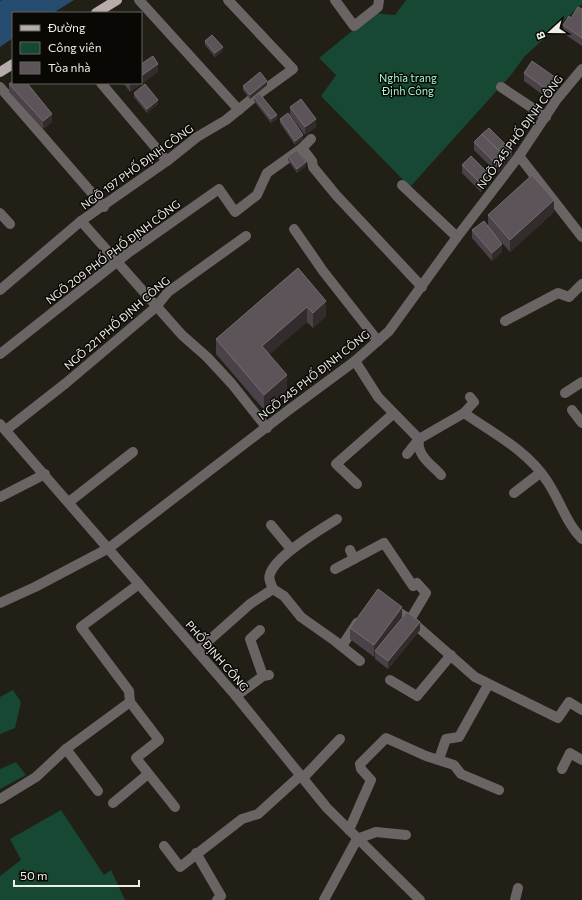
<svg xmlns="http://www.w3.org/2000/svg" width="582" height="900" font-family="Commissioner,sans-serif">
  <rect width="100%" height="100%" fill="#211f16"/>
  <g fill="#174833">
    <polygon points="406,0 582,0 582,4 525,56 511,75 410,187 321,96 336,75 319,58 374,13 395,15"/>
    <polygon points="13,690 21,702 15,728 0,734 0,697"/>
    <polygon points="16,762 26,775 0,789 0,769"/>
    <polygon points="61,810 104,875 111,870 125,900 0,900 0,876 21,860 10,839"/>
  </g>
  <polygon fill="#264c6f" points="2,0 74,0 53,13 13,13 13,38 0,47 0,1"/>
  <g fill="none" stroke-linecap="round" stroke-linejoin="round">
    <g stroke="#6a6464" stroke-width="10">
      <polyline points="139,0 239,110"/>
      <polyline points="335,0 354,26 378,7 379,0"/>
      <polyline points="101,83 167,161"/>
      <polyline points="0,87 104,207"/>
      <polyline points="501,87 546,117"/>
      <polyline points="302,148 311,139"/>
      <polyline points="519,156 582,237"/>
      <polyline points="402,185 457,237"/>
      <polyline points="0,213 10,224"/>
      <polyline points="81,221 182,335 207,357 232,384 267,428"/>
      <polyline points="294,229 323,271 378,341"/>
      <polyline points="0,290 81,221 167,161 197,137 226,120 253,98 293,69 228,0"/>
      <polyline points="505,321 558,293 569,297 582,284"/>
      <polyline points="0,354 128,253 219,189 235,212 257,195 267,173 302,148 312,161 313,167 336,195 422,287"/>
      <polyline points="355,361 378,397 419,439"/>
      <polyline points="565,393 582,382"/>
      <polyline points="572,410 582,423"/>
      <path d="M464,413C493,433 528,451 547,481C560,500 566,523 582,539"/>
      <polyline points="0,424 236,696 327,808 420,900"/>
      <polyline points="6,430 66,383 156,307 168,292 246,236"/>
      <path d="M419,439C416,455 431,464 441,475"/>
      <polyline points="407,454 419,439 464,413 474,402 470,397"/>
      <polyline points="357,484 336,464 393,414"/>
      <polyline points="514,493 540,473"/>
      <polyline points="0,497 45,474"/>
      <polyline points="69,502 133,452"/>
      <polyline points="271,525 291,549"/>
      <polyline points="350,550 354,559"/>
      <polyline points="335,569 384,543 413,586 417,583 426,593 410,620"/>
      <polyline points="139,584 81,627 129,691 130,702 159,740 136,758 175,807"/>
      <polyline points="273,589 284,596 301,617 335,641 360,661"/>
      <polyline points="0,603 35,587 109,548 286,412 355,361 389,331 457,237 519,156 557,99 582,69"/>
      <polyline points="391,607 410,620 475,677 558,718 569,702 582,710"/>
      <polyline points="260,630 250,639 263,676"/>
      <polyline points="342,646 357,623"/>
      <path d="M197,651L250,604L273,589C271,584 268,579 270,574C275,556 321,529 337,519"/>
      <polyline points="390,680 417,696 451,655"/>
      <polyline points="236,696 263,676 269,675"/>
      <polyline points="66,749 98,791"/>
      <polyline points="439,759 446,739 459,737 488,685"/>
      <polyline points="562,769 570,753 582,760"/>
      <polyline points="303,778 340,739"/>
      <polyline points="0,799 36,777 66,749 130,702"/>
      <polyline points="113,803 148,774"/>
      <polyline points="349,830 371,780 361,769 360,764 386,738 426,756 454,765 461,774 499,790"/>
      <polyline points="164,846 180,867 242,819 258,814 301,775"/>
      <polyline points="196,853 221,896 217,900"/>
      <polyline points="324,900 357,839 376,832 406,835"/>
      <polyline points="515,900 518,888"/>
    </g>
    <g stroke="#b8abac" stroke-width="10">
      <polyline points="96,13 117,0"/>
      <polyline points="0,72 13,64"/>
    </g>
  </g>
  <g fill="#4a4248">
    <polygon points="582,9 582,46 563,33 563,25"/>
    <polygon points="205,41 223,51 215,57 205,45"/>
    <polygon points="158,72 130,92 124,84 124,83 141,83"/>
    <polygon points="524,73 559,88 550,100 524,81"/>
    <polygon points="9,84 52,122 43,129 9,92"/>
    <polygon points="267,85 250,99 243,90 243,86"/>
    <polygon points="134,93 158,104 147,113 134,97"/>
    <polygon points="254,97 277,119 271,123 254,101"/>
    <polygon points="290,107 316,127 305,135 290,115"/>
    <polygon points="280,119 303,139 295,145 280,123"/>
    <polygon points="474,142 512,156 506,162 505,161 505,165 497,173 474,150"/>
    <polygon points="288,156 306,166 297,173 288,160"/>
    <polygon points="462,165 490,183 481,192 462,173"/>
    <polygon points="554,212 510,252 496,236 502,252 492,261 472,238 472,230 488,226 488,215"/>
    <polygon points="298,268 326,316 313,328 307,322 269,354 287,390 264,410 216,354 216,339"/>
    <polygon points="402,618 420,630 388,669 375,659 375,655 374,657 350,639 350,628"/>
  </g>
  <g fill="#322c2d">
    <polygon points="223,47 223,51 215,57 215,53"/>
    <polygon points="158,64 158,72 130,92 130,84 131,83 141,83 141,76"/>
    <polygon points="559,80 559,88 550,100 550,92"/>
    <polygon points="267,81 267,85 250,99 250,95"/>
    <polygon points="158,100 158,104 147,113 147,109"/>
    <polygon points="52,114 52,122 43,129 43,121"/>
    <polygon points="277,115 277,119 271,123 271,119"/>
    <polygon points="316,119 316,127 305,135 305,127"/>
    <polygon points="303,135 303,139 295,145 295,141"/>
    <polygon points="512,151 512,156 506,162 506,157"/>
    <polygon points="505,157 505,165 497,173 497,165"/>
    <polygon points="306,162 306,166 297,173 297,169"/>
    <polygon points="490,175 490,183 481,192 481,184"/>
    <polygon points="554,200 554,212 510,252 510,240"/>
    <polygon points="502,244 502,252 492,261 492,253"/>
    <polygon points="326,301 326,316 313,328 313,313"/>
    <polygon points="307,307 307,322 262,361 262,346"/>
    <polygon points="287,375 287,390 264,410 264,395"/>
    <polygon points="402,607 402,619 375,651 375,655 374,657 374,645"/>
    <polygon points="420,622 420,630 388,669 388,661"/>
  </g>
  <g fill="#5c5459" stroke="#736c6f">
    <polygon points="578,7 582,9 582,38 563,25 569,16 571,18"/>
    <polygon points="212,35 223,47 215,53 205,41"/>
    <polygon points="153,56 158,64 141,76 141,64"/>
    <polygon points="532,61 559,80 550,92 524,73"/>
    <polygon points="260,72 267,81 250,95 243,86"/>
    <polygon points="13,81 13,83 27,83 52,114 43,121 9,84"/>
    <polygon points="145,84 158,100 147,109 134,93"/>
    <polygon points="259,93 277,115 271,119 254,97"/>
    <polygon points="301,99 316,119 305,127 290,107"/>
    <polygon points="288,113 303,135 295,141 280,119"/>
    <polygon points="489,128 512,151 506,157 482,134"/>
    <polygon points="482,134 505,157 497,165 474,142"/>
    <polygon points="297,150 306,162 297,169 288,156"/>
    <polygon points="471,156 490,175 481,184 462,165"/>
    <polygon points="532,175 554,200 510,240 488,215"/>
    <polygon points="484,221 502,244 492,253 472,230"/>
    <polygon points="298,268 326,301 313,313 307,307 262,346 287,375 264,395 216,339"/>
    <polygon points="378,589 402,607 374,645 350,628"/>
    <polygon points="407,612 420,622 388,661 375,651"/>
  </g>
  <g text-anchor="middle" stroke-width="3" stroke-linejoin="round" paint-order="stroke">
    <g font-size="11" fill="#a0f8cd" stroke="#090805">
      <text x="408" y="82">Nghĩa trang<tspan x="408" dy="13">Định Công</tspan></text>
    </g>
    <g font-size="11" fill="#eeede6" stroke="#090805">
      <text transform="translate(520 132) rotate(-54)" y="4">NGÕ 245 PHỐ ĐỊNH CÔNG</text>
      <text transform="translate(137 167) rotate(-36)" y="4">NGÕ 197 PHỐ ĐỊNH CÔNG</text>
      <text transform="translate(113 252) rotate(-37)" y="4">NGÕ 209 PHỐ PHỐ ĐỊNH CÔNG</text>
      <text transform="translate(117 323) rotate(-41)" y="4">NGÕ 221 PHỐ ĐỊNH CÔNG</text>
      <text transform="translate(314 375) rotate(-38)" y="4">NGÕ 245 PHỐ ĐỊNH CÔNG</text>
      <text transform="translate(217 656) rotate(49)" y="4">PHỐ ĐỊNH CÔNG</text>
    </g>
  </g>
  <rect x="12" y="12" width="130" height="72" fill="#090805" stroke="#65645f"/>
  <rect x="20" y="25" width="20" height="6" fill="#b8abac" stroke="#65645f"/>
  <text x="48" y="32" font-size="12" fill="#eeede6">Đường</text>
  <rect x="20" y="42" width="20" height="12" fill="#174833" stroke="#65645f"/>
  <text x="48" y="52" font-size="12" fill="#eeede6">Công viên</text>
  <rect x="20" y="62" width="20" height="12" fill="#5c5459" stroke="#65645f"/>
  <text x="48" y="72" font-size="12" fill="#eeede6">Tòa nhà</text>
  <g transform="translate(550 32) rotate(249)" stroke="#090805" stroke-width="3" paint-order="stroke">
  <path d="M0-3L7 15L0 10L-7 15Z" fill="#eeede6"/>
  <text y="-6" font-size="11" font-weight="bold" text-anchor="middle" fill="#eeede6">B</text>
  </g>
  <path d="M14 880v6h125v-6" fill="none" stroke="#eeede6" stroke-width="2"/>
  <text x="20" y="880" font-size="12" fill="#eeede6" stroke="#090805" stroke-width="3" paint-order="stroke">50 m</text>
</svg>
